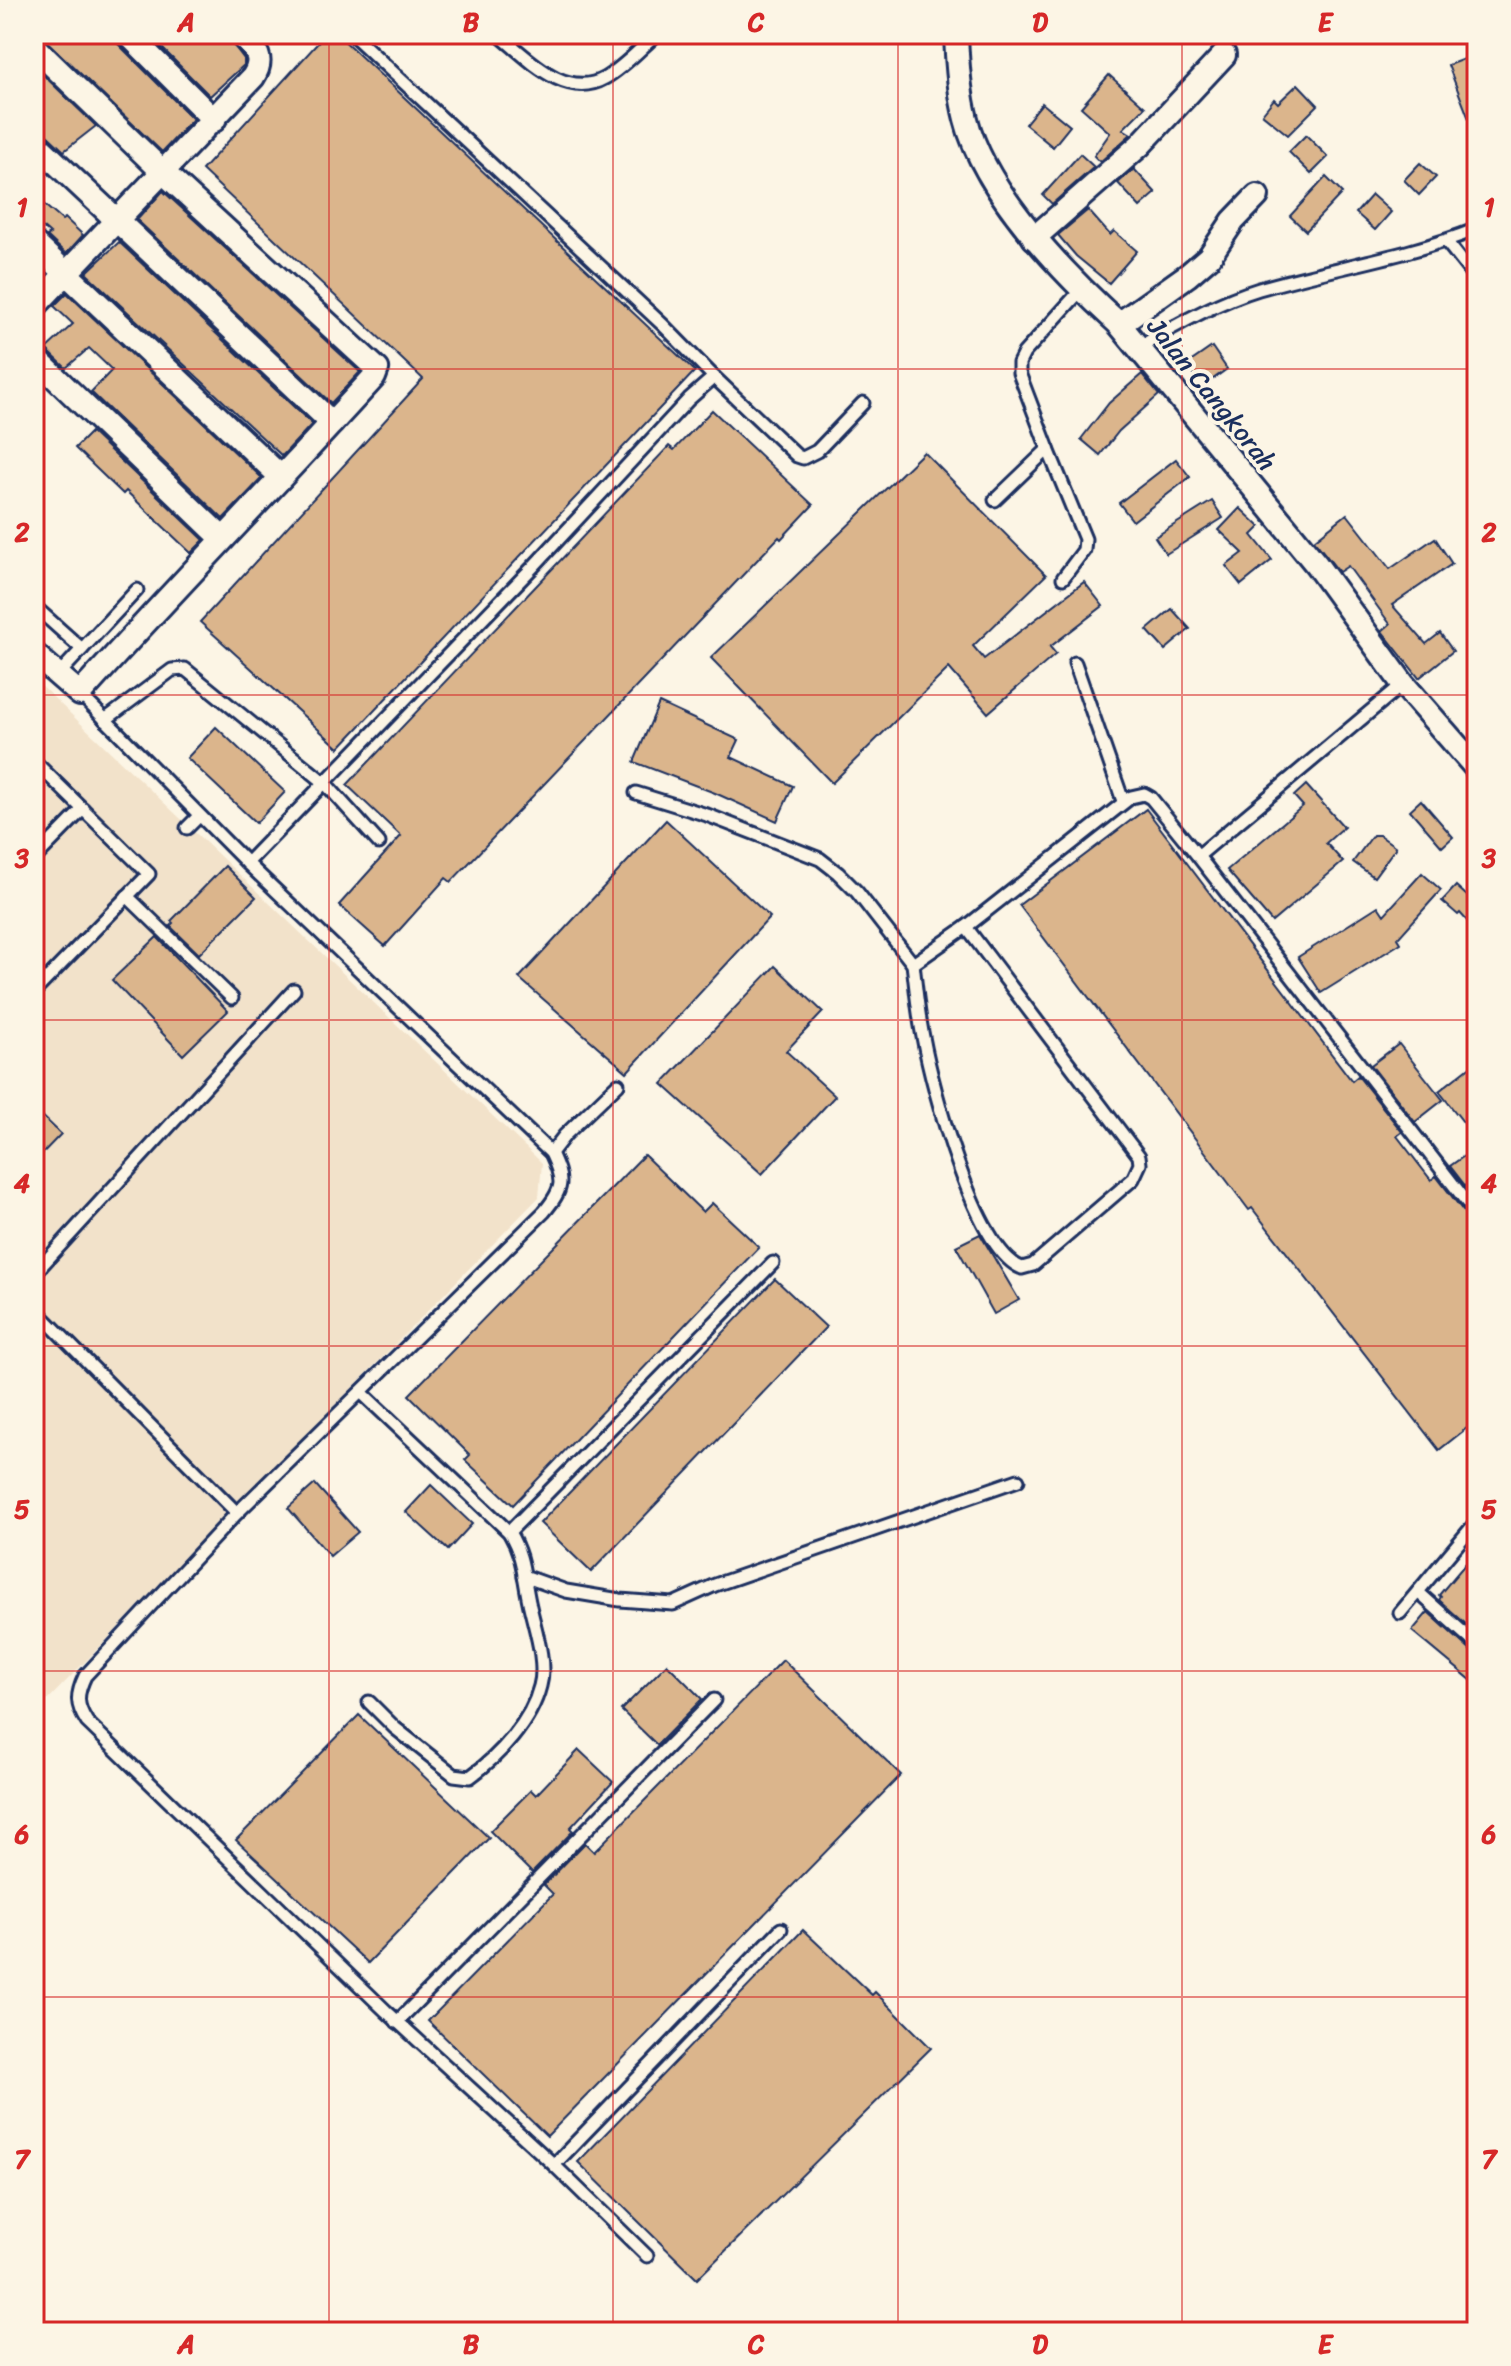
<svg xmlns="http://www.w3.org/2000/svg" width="1511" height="2366" font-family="Sriracha,sans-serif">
  <rect width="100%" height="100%" fill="#fcf5e5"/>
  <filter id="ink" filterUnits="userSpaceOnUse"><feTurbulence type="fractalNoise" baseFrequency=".0125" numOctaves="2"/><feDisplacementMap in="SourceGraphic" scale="16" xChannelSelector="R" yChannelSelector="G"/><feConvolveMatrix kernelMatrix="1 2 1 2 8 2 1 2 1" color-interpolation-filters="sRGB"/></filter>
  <g filter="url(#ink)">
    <polygon fill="#f2e2ca" points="34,679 542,1163 539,1197 34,1714"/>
    <g fill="#dbb58c" stroke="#1b2f5e" stroke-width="2">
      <polygon points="39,34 114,34 118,44 193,119 162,152"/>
      <polygon points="148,34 225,34 244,59 244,65 210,96"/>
      <polygon points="326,34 337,34 695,371 339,748 200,622 423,379 202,170"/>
      <polygon points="1477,54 1477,137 1476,137 1448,65"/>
      <polygon points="34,66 96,126 64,151 44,132 34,128"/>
      <polygon points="1109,75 1145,107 1123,129 1131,134 1100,162 1094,156 1110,133 1081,107"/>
      <polygon points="1298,84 1318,105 1288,135 1262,114 1274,99 1278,103"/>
      <polygon points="1042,103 1070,126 1053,147 1025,124"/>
      <polygon points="1306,135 1328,157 1311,174 1289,152"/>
      <polygon points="1080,154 1094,167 1052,204 1043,195"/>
      <polygon points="1420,163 1436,177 1419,195 1404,180"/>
      <polygon points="1134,169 1156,193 1140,207 1118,183"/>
      <polygon points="1326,177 1342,193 1306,231 1290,216"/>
      <polygon points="163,191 360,372 331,403 137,220"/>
      <polygon points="1372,195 1391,212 1375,230 1356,213"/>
      <polygon points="34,196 62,220 65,218 83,235 66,254 47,236 50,234 34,220"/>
      <polygon points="1088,210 1110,235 1114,231 1137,251 1109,283 1076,256 1058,235"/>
      <polygon points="119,242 312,424 282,456 86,273"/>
      <polygon points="67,293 262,478 223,519 91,392 112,370 89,348 66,368 46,349 73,324 54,306"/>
      <polygon points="1212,347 1227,369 1202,387 1186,365"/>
      <polygon points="1142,374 1159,395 1119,431 1100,455 1081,439 1109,403"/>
      <polygon points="712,410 813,505 781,539 779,537 451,882 446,878 385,946 339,905 401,836 347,785 669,446 674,450"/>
      <polygon points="91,432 204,540 191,553 126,491 123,494 75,448"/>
      <polygon points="924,452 1046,575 973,646 984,659 1084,582 1103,606 1050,647 1056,654 988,713 949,668 832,783 711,658"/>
      <polygon points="1176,459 1190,477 1133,521 1119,503"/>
      <polygon points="1212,501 1223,518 1166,554 1155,537"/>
      <polygon points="1240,508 1260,527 1252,535 1272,560 1241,585 1226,566 1243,553 1219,530"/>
      <polygon points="1347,514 1390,569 1435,538 1452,564 1392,605 1426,644 1440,633 1453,651 1419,678 1382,631 1390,624 1348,566 1339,572 1314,540"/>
      <polygon points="1172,609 1190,629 1165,650 1147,630"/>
      <polygon points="659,703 739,740 731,757 793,786 777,821 715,793 634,762"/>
      <polygon points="216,727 285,792 256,823 187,758"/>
      <polygon points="1306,785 1344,827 1326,843 1343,862 1272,922 1227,870 1303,806 1294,796"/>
      <polygon points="1421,800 1453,837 1442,847 1410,810"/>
      <polygon points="1146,809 1352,1081 1358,1076 1402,1132 1397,1136 1431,1180 1436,1176 1470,1220 1477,1223 1477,1420 1439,1450 1252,1208 1249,1210 1019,905"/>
      <polygon points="666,820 770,917 627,1072 519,978"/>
      <polygon points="1373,835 1379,835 1396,847 1374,877 1353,862"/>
      <polygon points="225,866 256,897 199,954 170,926 173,923 171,921"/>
      <polygon points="1422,873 1441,890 1398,938 1401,943 1321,993 1298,957 1378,906 1384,915"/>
      <polygon points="1456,886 1477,905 1477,932 1460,913 1458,915 1442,901"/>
      <polygon points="157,937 228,1011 183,1055 112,980"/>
      <polygon points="775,966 823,1012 786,1051 835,1096 762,1174 662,1084"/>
      <polygon points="1399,1044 1443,1100 1415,1122 1371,1065"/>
      <polygon points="1477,1061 1477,1140 1439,1091"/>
      <polygon points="34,1108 61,1134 34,1162"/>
      <polygon points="1477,1147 1477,1201 1450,1166"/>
      <polygon points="644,1155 703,1212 712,1203 759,1247 513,1505 465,1460 470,1455 409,1395"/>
      <polygon points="980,1234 1019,1300 994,1314 956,1246"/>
      <polygon points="775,1279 826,1327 591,1572 540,1523"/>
      <polygon points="315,1484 358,1532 330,1556 288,1508"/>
      <polygon points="431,1485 472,1524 448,1550 406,1512"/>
      <polygon points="1477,1550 1477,1634 1439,1600 1441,1597 1439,1595"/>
      <polygon points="1428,1612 1471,1651 1477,1653 1477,1685 1412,1631"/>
      <polygon points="783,1660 901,1775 547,2136 428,2021 553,1894 544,1885 585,1843 594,1852"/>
      <polygon points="667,1664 702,1699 657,1745 621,1710"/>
      <polygon points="359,1715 489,1838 368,1963 236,1840"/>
      <polygon points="579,1750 613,1782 570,1828 573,1831 532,1873 490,1831 531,1790 536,1795"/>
      <polygon points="803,1930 872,1995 875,1992 931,2048 697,2279 578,2162"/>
    </g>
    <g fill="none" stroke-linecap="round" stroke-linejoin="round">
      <defs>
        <g id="lane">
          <path d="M498,34C527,57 565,101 605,78C624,67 641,48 657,34"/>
          <polyline points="1446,241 1477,280"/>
          <path d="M1138,348C1172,327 1220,301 1259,289C1331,268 1407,257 1477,229"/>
          <polyline points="714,377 797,456 803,458 817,451 863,403"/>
          <polyline points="1048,449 1085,539 1084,550 1063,578"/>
          <polyline points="995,500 1048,449 1019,373 1019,363 1024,353 1081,290"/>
          <polyline points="34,606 82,649"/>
          <polyline points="1075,663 1123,801"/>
          <polyline points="58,675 137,590"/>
          <path d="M80,694L247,863L551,1153C564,1181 564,1188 544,1212L237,1513L85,1676C76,1695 76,1705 87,1722L386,2011L554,2165L647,2256"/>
          <polyline points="105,720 172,670 185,669 325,783 379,843"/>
          <polyline points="34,761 149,874 34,992"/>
          <polyline points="636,793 707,815 820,859 838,873 857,892 913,964 966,927 1131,797 1144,794 1151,798 1198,856 1403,684"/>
          <polyline points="187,828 199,816"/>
          <polyline points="1198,856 1477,1215"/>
          <polyline points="34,859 83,809"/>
          <polyline points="247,863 532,568 689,399 714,377 663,325 352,34"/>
          <polyline points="127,896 232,998"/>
          <path d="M913,964C916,988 918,1013 923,1037C932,1086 975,1251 1022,1268L1033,1265L1133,1179L1140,1164L1139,1156L966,927"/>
          <polyline points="551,1153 565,1135 618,1084"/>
          <polyline points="34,1274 294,990"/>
          <polyline points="34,1308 237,1513"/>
          <path d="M362,1393L509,1532C524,1557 523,1574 529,1602C534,1626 547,1662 540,1686C531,1722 499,1756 470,1777L454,1775L395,1728L369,1702"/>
          <polyline points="509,1532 773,1263"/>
          <polyline points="524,1576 566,1591 620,1600 673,1604 715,1585 1018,1480"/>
          <polyline points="1418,1592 1477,1645"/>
          <polyline points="1400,1613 1477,1521"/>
          <polyline points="397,2022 714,1700"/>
          <polyline points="554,2165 781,1929"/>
        </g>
        <g id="street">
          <polyline points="128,34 214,120"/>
          <path d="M956,34C957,62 959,92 966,119C984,192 1064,274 1119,324L1316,564L1403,684L1477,769"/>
          <path d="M34,47L162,171L377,369L374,377C277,484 176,587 80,694L34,654"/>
          <polyline points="34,142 332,423"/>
          <polyline points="1034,238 1140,145 1224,55"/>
          <polyline points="34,243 281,477"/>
          <path d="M34,307L253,77C266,57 254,48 240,34"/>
          <polyline points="1119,324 1188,275 1209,257 1233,221 1257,196"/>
          <polyline points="34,357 222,538"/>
        </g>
      </defs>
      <use href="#lane" stroke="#1b2f5e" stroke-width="17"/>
      <use href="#street" stroke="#1b2f5e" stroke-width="28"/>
      <use href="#lane" stroke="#fcf5e5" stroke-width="11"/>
      <use href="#street" stroke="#fcf5e5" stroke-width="22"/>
    </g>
  </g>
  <path fill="none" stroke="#d62828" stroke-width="2" stroke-opacity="0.55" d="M329,34V2332M613,34V2332M898,34V2332M1182,34V2332M34,369H1477M34,695H1477M34,1020H1477M34,1346H1477M34,1671H1477M34,1997H1477"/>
  <g text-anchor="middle" stroke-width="8" stroke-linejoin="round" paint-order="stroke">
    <g font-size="26" fill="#1b2f5e" stroke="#fcf5e5">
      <text transform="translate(1212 394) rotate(51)" y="9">Jalan Cangkorah</text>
    </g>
  </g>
  <rect width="1511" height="2366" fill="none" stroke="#fcf5e5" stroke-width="88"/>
  <rect x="44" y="44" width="1423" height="2278" fill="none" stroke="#d62828" stroke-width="3"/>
  <g font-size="26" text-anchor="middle" font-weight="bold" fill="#d62828">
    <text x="186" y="31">A</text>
    <text x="471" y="31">B</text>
    <text x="756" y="31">C</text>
    <text x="1040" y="31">D</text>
    <text x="1325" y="31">E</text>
    <text x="22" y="216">1</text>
    <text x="1489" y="216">1</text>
    <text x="22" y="541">2</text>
    <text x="1489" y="541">2</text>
    <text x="22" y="867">3</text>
    <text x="1489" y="867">3</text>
    <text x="22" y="1192">4</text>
    <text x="1489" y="1192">4</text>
    <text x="22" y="1518">5</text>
    <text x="1489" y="1518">5</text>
    <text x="22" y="1843">6</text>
    <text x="1489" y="1843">6</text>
    <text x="22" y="2168">7</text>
    <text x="1489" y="2168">7</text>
    <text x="186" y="2353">A</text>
    <text x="471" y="2353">B</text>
    <text x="756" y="2353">C</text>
    <text x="1040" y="2353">D</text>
    <text x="1325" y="2353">E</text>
  </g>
</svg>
